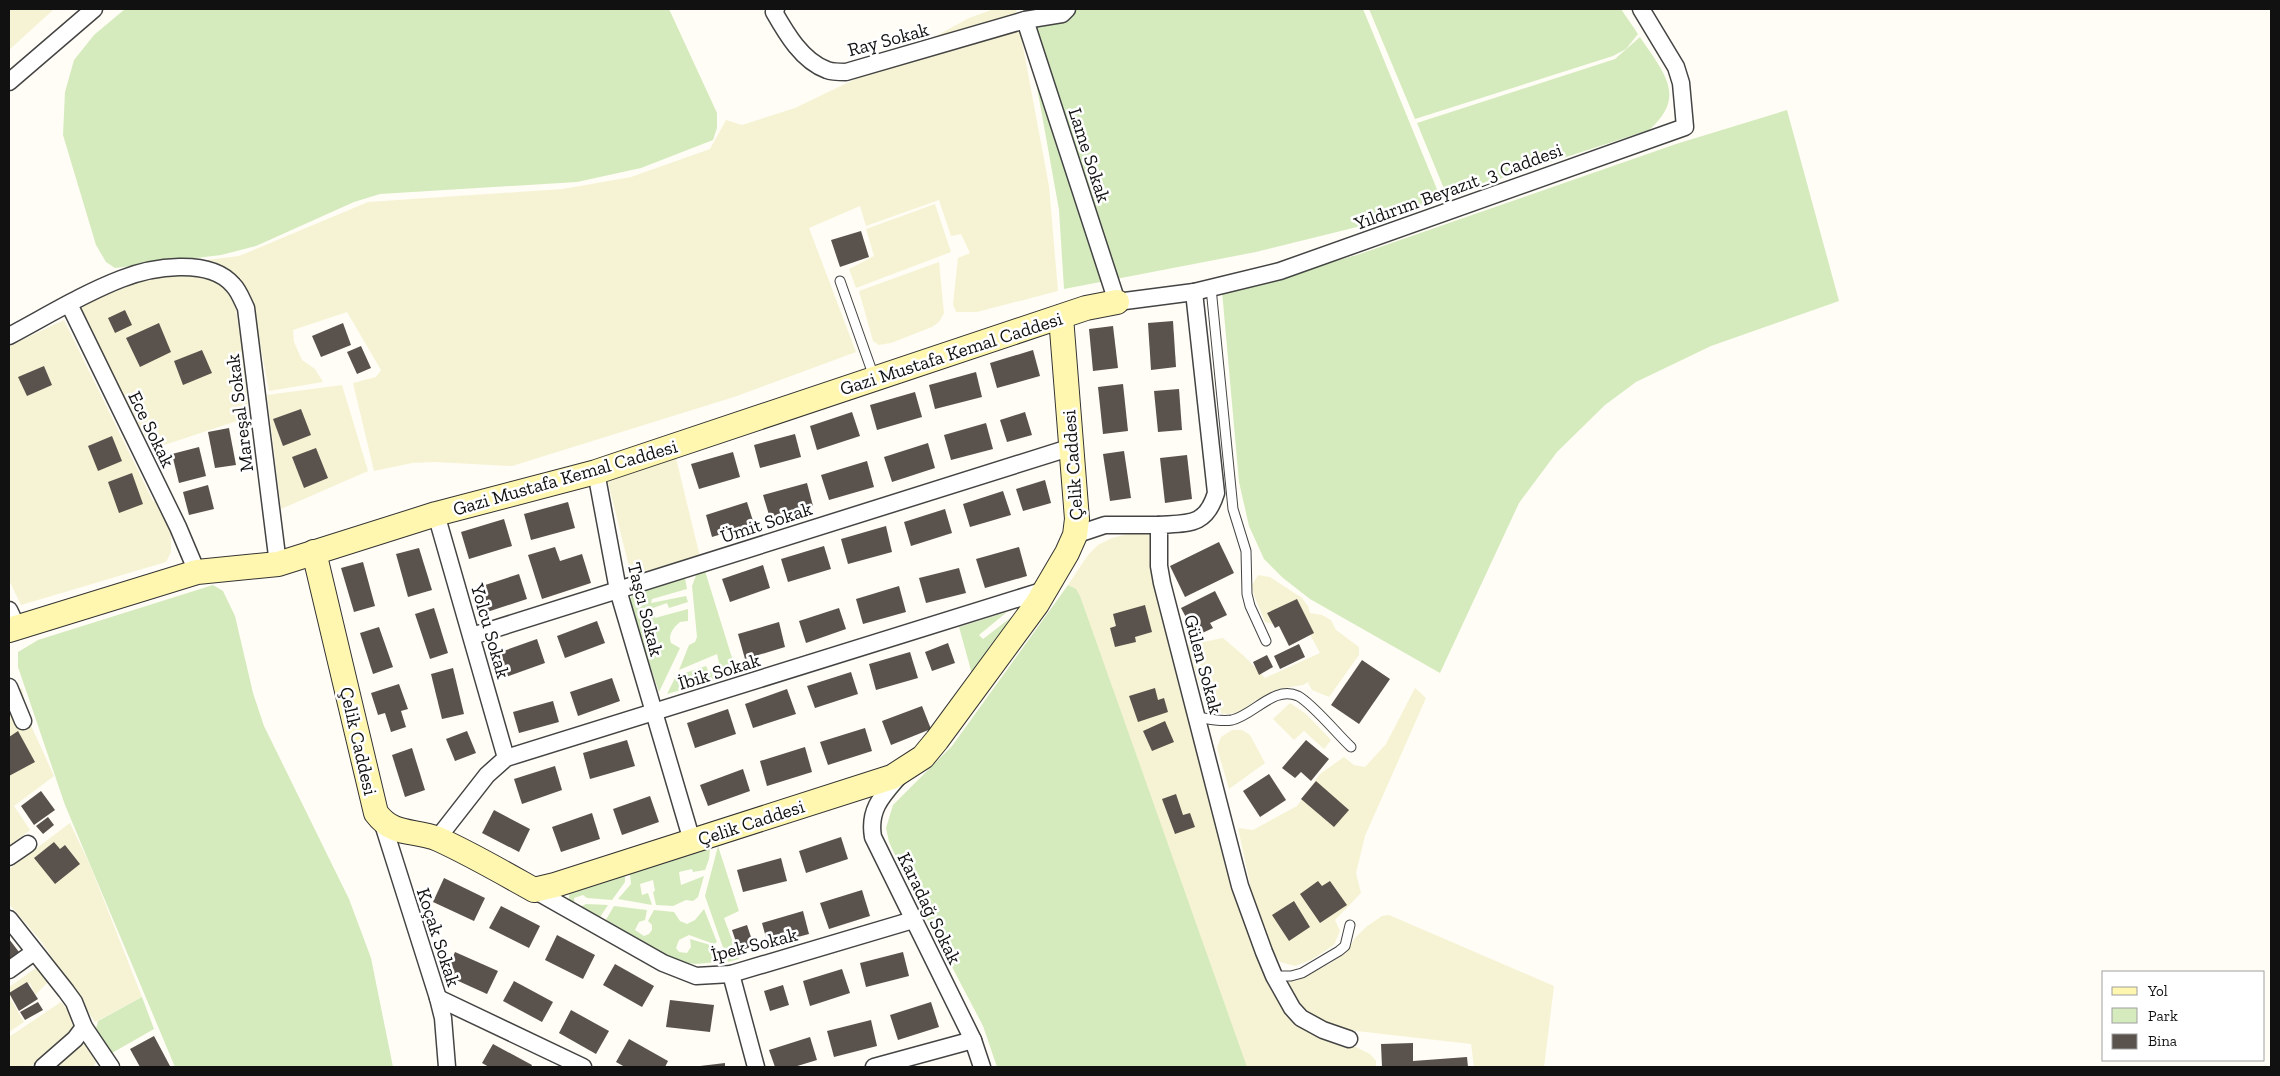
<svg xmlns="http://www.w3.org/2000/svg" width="2280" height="1076" font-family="'Zilla Slab',serif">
  <rect width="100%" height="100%" fill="#fffdf5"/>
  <g fill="#f6f3d4">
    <polygon points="9,9 54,9 9,50"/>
    <polygon points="994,9 1016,9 1049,186 1058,291 977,312 956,312 953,304 958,258 970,253 961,234 951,236 939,200 866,226 860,206 809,228 856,352 734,397 512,466 434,462 412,463 374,471 353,383 376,377 381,370 347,312 293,330 294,342 302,360 315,369 323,382 269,391 254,311 199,261 239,256 368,202 563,189 631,177 710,149 726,120 742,125 795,108 872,71 969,18"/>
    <polygon points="935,204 951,252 856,288 849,269 874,256 866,229"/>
    <polygon points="939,262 944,313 939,322 932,327 891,343 879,345 873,341 859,291"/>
    <polygon points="160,276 188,276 215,280 229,289 236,310 242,345 249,417 152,449 118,387 80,309 84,304 139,282"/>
    <polygon points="64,320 153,501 157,500 171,526 171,552 166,562 21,605 9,580 9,346"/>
    <polygon points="342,385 368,471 281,509 267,395"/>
    <polygon points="675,454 700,557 631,575 607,478"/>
    <polygon points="1135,532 1152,533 1153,578 1257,957 1274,993 1291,1020 1301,1028 1356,1047 1370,1054 1376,1061 1376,1067 1242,1067 1068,585 1088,555 1098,545 1112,538"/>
    <polygon points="1258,575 1270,577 1302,598 1308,606 1310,613 1322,615 1331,620 1336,630 1359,647 1359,655 1329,697 1312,690 1308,683 1310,681 1303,685 1278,689 1256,700 1240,712 1228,714 1217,713 1206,705 1187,645 1223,638 1244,656 1265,678 1320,653 1299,614 1276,625 1265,622 1253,593 1252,585"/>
    <polygon points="22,688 29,721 54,776 14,806 30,830 9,846 9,695"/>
    <polygon points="1415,688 1426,698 1365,836 1356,873 1361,893 1335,920 1340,931 1334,945 1311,960 1295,966 1280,962 1271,948 1252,893 1238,828 1253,830 1297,806 1320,774 1344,757 1354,765 1365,767 1386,744"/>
    <polygon points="1290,703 1306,714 1331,740 1324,749 1304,731 1294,740 1273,719"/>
    <polygon points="1232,730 1242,730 1250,735 1265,763 1229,789 1217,748 1221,737"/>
    <polygon points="70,823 90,865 142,997 95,1022 41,941 9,904 9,869"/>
    <polygon points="1389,915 1554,986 1544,1067 1474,1067 1471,1044 1330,1028 1300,1008 1285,982 1298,980 1331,963 1347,951 1355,938 1366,927 1382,916"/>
    <polygon points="36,968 49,981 35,995 30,983 9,993 9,987"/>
    <polygon points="9,996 24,1022 9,1032"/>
    <polygon points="61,1002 74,1018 74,1026 65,1040 30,1067 9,1067 9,1037"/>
    <polygon points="85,1042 98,1059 93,1067 52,1067"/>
  </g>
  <g fill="#d5ebbd">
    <polygon points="125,9 669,9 717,113 717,128 713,140 641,168 577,182 380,194 354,202 256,246 221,255 115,268 106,262 96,245 63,135 65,92 74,60 94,35"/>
    <polygon points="1023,9 1363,9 1441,199 1365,225 1256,252 1064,289 1059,210"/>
    <polygon points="1369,9 1621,9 1638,34 1626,49 1613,56 1415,119"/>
    <path d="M1640,37C1663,72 1688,96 1649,130L1447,196L1417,123L1615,59Z"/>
    <polygon points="1787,110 1839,301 1711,346 1636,382 1605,405 1557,452 1519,503 1440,673 1310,599 1283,578 1264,559 1249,526 1239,482 1222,291 1357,255 1676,144"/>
    <polygon points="705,571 737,674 667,694 676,676 706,666 709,672 720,667 717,654 679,670 689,645 695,642 697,637 692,586 697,573"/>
    <path d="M685,578L687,589L652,599L651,603L686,596L688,602L669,608L667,603L653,608L655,618L688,609V621L680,622C673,628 668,634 671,643L680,648L659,692L629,604L631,597L637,593Z"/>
    <polygon points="213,585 223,591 235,616 253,693 264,726 349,899 371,958 393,1067 175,1067 65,805 18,667 18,652 38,640"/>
    <polygon points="1068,585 1076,589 1080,596 1247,1067 997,1067 983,1026 910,887 889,842 886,828 893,805 952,746"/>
    <polygon points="1007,612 979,635 983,639 1013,616 1014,617 972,674 959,627"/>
    <polygon points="718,846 739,911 724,918 739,959 728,962 705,896"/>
    <polygon points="710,849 709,859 705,870 693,872 692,869 679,872 681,885 704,876 698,897 693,901 686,900 673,906 656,905 653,892 655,891 653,880 640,884 642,895 648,893 652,905 618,899 631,884 630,874"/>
    <polygon points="625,876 625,882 612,900 587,898 583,895 574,898 575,905 580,907 586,904 608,905 598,920 569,903 569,894"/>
    <polygon points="614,906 647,910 645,920 639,922 635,930 644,936 649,934 652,930 652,925 648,921 654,910 674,912 680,921 687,924 695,920 704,909 717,942 714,944 689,935 679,940 676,948 679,952 687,953 691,947 690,939 707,944 717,949 719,962 695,964 677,961 604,923"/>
    <polygon points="142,997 154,1029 112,1053 96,1029 98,1021"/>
  </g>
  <g fill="#5a524d">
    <polygon points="861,231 869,257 840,267 831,240"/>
    <polygon points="125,310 132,325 115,333 108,318"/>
    <polygon points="1173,321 1176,367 1151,370 1148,323"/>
    <polygon points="159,323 171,352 140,367 126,338"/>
    <polygon points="343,323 351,345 321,357 312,336"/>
    <polygon points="1113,326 1118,368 1093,371 1089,329"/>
    <polygon points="361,346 371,368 357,374 347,352"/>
    <polygon points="202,350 212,373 183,385 174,361"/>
    <polygon points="1033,350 1040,376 997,388 990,363"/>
    <polygon points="44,366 52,385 27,396 18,377"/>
    <polygon points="976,372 982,397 935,409 929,385"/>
    <polygon points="1123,384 1128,431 1103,434 1098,387"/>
    <polygon points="1179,389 1182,430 1158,432 1154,391"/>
    <polygon points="915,392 922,417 877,430 870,405"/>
    <polygon points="301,409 311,435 283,446 273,419"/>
    <polygon points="852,412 860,436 817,450 810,426"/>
    <polygon points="1025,412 1032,435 1007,442 1000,420"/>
    <polygon points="986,423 993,449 951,460 944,435"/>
    <polygon points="229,428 236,465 215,468 208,432"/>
    <polygon points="795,434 801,457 760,468 754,445"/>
    <polygon points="112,436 122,461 98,471 88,446"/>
    <polygon points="928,443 935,468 892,482 884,457"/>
    <polygon points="199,447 206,476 179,483 172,454"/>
    <polygon points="316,448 328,478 304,488 292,457"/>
    <polygon points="1124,451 1131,498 1110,501 1103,454"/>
    <polygon points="733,452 740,477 699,489 691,464"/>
    <polygon points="1187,455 1192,499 1165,503 1160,458"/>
    <polygon points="867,461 874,487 829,500 821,475"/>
    <polygon points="132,473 143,504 119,513 108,482"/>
    <polygon points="1045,480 1051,503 1023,511 1016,489"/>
    <polygon points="807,483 813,506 770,518 763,495"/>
    <polygon points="208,485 214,509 189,515 183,492"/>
    <polygon points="1003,491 1011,515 970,527 963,504"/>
    <polygon points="568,502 575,528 531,540 524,514"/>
    <polygon points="747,502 754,524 712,537 706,515"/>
    <polygon points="945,509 952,533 911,546 904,522"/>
    <polygon points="504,519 512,546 469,559 461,532"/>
    <polygon points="886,526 892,552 848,564 841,539"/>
    <polygon points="1219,542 1234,573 1185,597 1170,566"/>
    <polygon points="824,546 831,569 788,582 781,559"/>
    <polygon points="555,547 560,561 582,554 591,583 542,599 528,555"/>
    <polygon points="1019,547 1027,576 985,588 976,559"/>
    <polygon points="419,548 432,590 408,597 396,554"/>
    <polygon points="363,562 375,606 354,612 341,568"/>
    <polygon points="763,565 770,588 730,602 722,579"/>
    <polygon points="959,568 966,593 926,603 919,578"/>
    <polygon points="519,574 527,599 487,612 479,587"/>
    <polygon points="899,586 906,612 863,624 856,599"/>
    <polygon points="1215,591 1227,615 1210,623 1213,628 1196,636 1181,608"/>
    <polygon points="1297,599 1314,633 1289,646 1279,626 1275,628 1267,613"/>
    <polygon points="1145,605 1152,632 1135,637 1136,642 1115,647 1110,628 1116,626 1113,614"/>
    <polygon points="434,608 448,653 430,659 415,614"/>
    <polygon points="839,608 846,629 806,643 799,621"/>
    <polygon points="597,621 605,643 565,658 557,636"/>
    <polygon points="779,622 785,647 745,659 738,634"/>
    <polygon points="379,627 393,667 373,674 360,633"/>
    <polygon points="537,639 545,663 503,678 495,654"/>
    <polygon points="948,643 955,663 932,671 925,652"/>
    <polygon points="1299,644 1305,657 1280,669 1274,656"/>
    <polygon points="910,652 918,678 876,690 869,664"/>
    <polygon points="1267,655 1273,667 1259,675 1253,662"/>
    <polygon points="1362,660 1390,679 1359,724 1331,705"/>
    <polygon points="453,668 464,714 442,719 431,674"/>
    <polygon points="851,672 858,694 815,708 807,686"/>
    <polygon points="612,678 620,701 578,716 570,692"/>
    <polygon points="399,684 408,709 401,711 406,727 391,732 385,713 378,715 371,693"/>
    <polygon points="1155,688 1158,700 1164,698 1168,712 1138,722 1129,696"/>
    <polygon points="787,689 796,714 753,728 745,704"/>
    <polygon points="553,701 559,722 519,733 513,712"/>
    <polygon points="922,706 931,729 891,745 882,721"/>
    <polygon points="728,709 736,734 695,748 687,723"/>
    <polygon points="1165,721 1174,742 1152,751 1143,731"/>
    <polygon points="865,728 872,751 828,765 820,742"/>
    <polygon points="18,731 35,762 9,776 9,737"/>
    <polygon points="467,731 476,753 455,761 446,739"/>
    <polygon points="627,740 635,766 590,779 583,753"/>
    <polygon points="1306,740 1329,759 1311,781 1301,772 1295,778 1282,768"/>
    <polygon points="805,747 812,772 767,786 760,761"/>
    <polygon points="412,748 425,790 405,797 392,755"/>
    <polygon points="555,766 562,790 522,804 514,779"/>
    <polygon points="743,769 750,791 708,806 700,785"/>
    <polygon points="1269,774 1286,800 1260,817 1243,791"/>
    <polygon points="1316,781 1349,810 1334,827 1301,799"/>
    <polygon points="41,791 55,810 34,825 21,806"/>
    <polygon points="1176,794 1183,815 1190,813 1195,827 1175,834 1162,799"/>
    <polygon points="650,796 659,822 622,835 613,809"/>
    <polygon points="494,810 530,829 519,852 482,833"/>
    <polygon points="592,813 600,839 561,852 552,827"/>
    <polygon points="48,817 54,825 43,834 36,826"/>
    <polygon points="841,837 848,859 806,873 799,851"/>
    <polygon points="54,842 60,849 65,845 80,864 55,884 34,858"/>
    <polygon points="781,858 787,881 743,892 737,870"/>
    <polygon points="444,878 485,898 474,921 433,902"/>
    <polygon points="1318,881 1322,886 1330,881 1347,905 1320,923 1300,894"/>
    <polygon points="862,890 870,916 829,929 820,903"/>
    <polygon points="1294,901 1310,927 1289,941 1272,915"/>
    <polygon points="501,906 540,926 529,948 489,928"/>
    <polygon points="803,911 809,934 768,945 762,923"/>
    <polygon points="747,925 754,946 739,951 732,930"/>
    <polygon points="557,935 595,955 583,979 545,960"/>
    <polygon points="9,939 19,952 9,960"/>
    <polygon points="455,952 498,971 487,994 445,975"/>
    <polygon points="903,952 909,976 866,987 860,963"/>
    <polygon points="615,964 654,986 642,1007 603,985"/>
    <polygon points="842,969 850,993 810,1006 803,981"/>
    <polygon points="514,981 553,1002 542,1022 503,1001"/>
    <polygon points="27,982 38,999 19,1011 9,993"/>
    <polygon points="783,985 789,1005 770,1011 764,991"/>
    <polygon points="670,1000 714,1005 710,1032 666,1027"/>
    <polygon points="38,1002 43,1010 25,1020 20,1012"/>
    <polygon points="931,1002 939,1027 898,1040 890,1015"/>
    <polygon points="571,1010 609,1031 596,1054 559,1033"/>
    <polygon points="871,1020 877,1046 834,1057 827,1031"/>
    <polygon points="154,1036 170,1066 140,1067 130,1049"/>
    <polygon points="810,1037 817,1060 794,1067 775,1067 769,1050"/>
    <polygon points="629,1039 668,1061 665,1067 625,1067 616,1062"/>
    <polygon points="1413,1043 1413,1061 1467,1057 1468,1067 1382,1067 1381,1044"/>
    <polygon points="493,1044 532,1065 531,1067 489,1067 482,1063"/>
    <polygon points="725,1063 725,1067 700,1067 700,1066"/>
  </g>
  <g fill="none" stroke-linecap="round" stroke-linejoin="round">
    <defs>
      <g id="lane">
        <polyline points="840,281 874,377"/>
        <polyline points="1211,288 1233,509 1246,551 1247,594 1250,606 1266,641"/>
        <path d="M1198,717C1209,719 1220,722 1232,720C1254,715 1274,685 1298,696C1313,704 1337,734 1351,747"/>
        <polyline points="1274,976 1291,976 1302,973 1339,951 1345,946 1350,925"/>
      </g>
      <g id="street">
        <path d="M776,9L774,12C786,33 802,61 827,70C832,72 840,72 846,72L1025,20L1062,14L1067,9"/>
        <polyline points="1025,20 1117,302 1194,292 1280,271 1685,127 1681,83 1676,67 1641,9"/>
        <polyline points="9,82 94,9"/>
        <path d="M1194,292L1216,493C1206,526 1189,523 1159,525V566L1162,583L1240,886L1264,952L1274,976L1292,1008L1301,1018L1323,1030L1349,1039"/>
        <polyline points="69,304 178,527 197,572"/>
        <path d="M9,336C45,317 82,294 121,279C151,267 209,257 233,285C239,291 242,300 246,308L278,564"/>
        <polyline points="596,472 618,590 692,841"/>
        <polyline points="436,514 506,758"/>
        <polyline points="1075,535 1105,525 1159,525"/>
        <polyline points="9,610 17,627"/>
        <polyline points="472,636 1072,447"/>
        <polyline points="9,687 23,721"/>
        <path d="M901,774C884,794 868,808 873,837L973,1040L982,1067"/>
        <polyline points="382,821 438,998 443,1018 447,1067"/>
        <polyline points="437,839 487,775 506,758 1045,590"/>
        <polyline points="9,857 28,844"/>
        <polyline points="534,890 663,963 696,976 731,974 913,920"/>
        <polyline points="9,919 66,991 74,1002 84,1027 111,1067"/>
        <polyline points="9,970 34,952"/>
        <polyline points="731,974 756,1067"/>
        <polyline points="438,998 583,1067"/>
        <polyline points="43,1067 75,1039 84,1027"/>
        <polyline points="874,1067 973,1040"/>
      </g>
      <g id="secondary">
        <path d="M314,552L376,813C394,837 413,829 438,839C471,854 502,872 534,890L555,885L892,777L923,757L937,740L1037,604L1067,553L1075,535L1077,519L1061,317"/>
        <polyline points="9,630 197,572 278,564 436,514 596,472 1086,308 1117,302"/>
      </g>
    </defs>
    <use href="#lane" stroke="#444" stroke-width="11"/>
    <use href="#street" stroke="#444" stroke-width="19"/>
    <use href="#secondary" stroke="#333" stroke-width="26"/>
    <use href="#lane" stroke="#fff" stroke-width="9"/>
    <use href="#street" stroke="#fff" stroke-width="16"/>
    <use href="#secondary" stroke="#fff6b0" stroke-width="24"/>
  </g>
  <g text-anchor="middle" stroke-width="5" stroke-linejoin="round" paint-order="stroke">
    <g font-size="19" fill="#111" stroke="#fff">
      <text transform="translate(888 39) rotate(-15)" y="7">Ray Sokak</text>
      <text transform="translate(1090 155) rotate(72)" y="7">Lame Sokak</text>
      <text transform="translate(1458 186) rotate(-20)" y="7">Yıldırım Beyazıt_3 Caddesi</text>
      <text transform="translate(951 353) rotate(-18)" y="7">Gazi Mustafa Kemal Caddesi</text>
      <text transform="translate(239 413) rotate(-97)" y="7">Mareşal Sokak</text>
      <text transform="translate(152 429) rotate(64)" y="7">Ece Sokak</text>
      <text transform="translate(1072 465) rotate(-94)" y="7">Çelik Caddesi</text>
      <text transform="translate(565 477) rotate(-16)" y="7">Gazi Mustafa Kemal Caddesi</text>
      <text transform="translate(766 522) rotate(-18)" y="7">Ümit Sokak</text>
      <text transform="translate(646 609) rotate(76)" y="7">Taşcı Sokak</text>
      <text transform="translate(491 631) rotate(74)" y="7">Yolcu Sokak</text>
      <text transform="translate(1204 664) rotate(75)" y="7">Gülen Sokak</text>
      <text transform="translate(719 671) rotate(-17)" y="7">İbik Sokak</text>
      <text transform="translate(359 741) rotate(77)" y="7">Çelik Caddesi</text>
      <text transform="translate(751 822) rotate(-18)" y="7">Çelik Caddesi</text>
      <text transform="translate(930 908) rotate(64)" y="7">Karadağ Sokak</text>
      <text transform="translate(439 937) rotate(72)" y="7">Koçak Sokak</text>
      <text transform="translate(754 944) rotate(-14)" y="7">İpek Sokak</text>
    </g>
  </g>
  <rect width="2280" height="1076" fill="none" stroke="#111111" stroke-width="20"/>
  <rect x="2102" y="971" width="162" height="90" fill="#ffffff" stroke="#a0a0a0"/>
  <rect x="2112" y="987" width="25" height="8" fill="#fff6b0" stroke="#a0a0a0"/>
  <text x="2148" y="996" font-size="15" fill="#111111">Yol</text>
  <rect x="2112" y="1008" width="25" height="15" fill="#d5ebbd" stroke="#a0a0a0"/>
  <text x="2148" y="1021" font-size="15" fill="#111111">Park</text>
  <rect x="2112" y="1034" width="25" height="15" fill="#5a524d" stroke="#a0a0a0"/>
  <text x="2148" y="1046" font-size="15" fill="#111111">Bina</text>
</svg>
